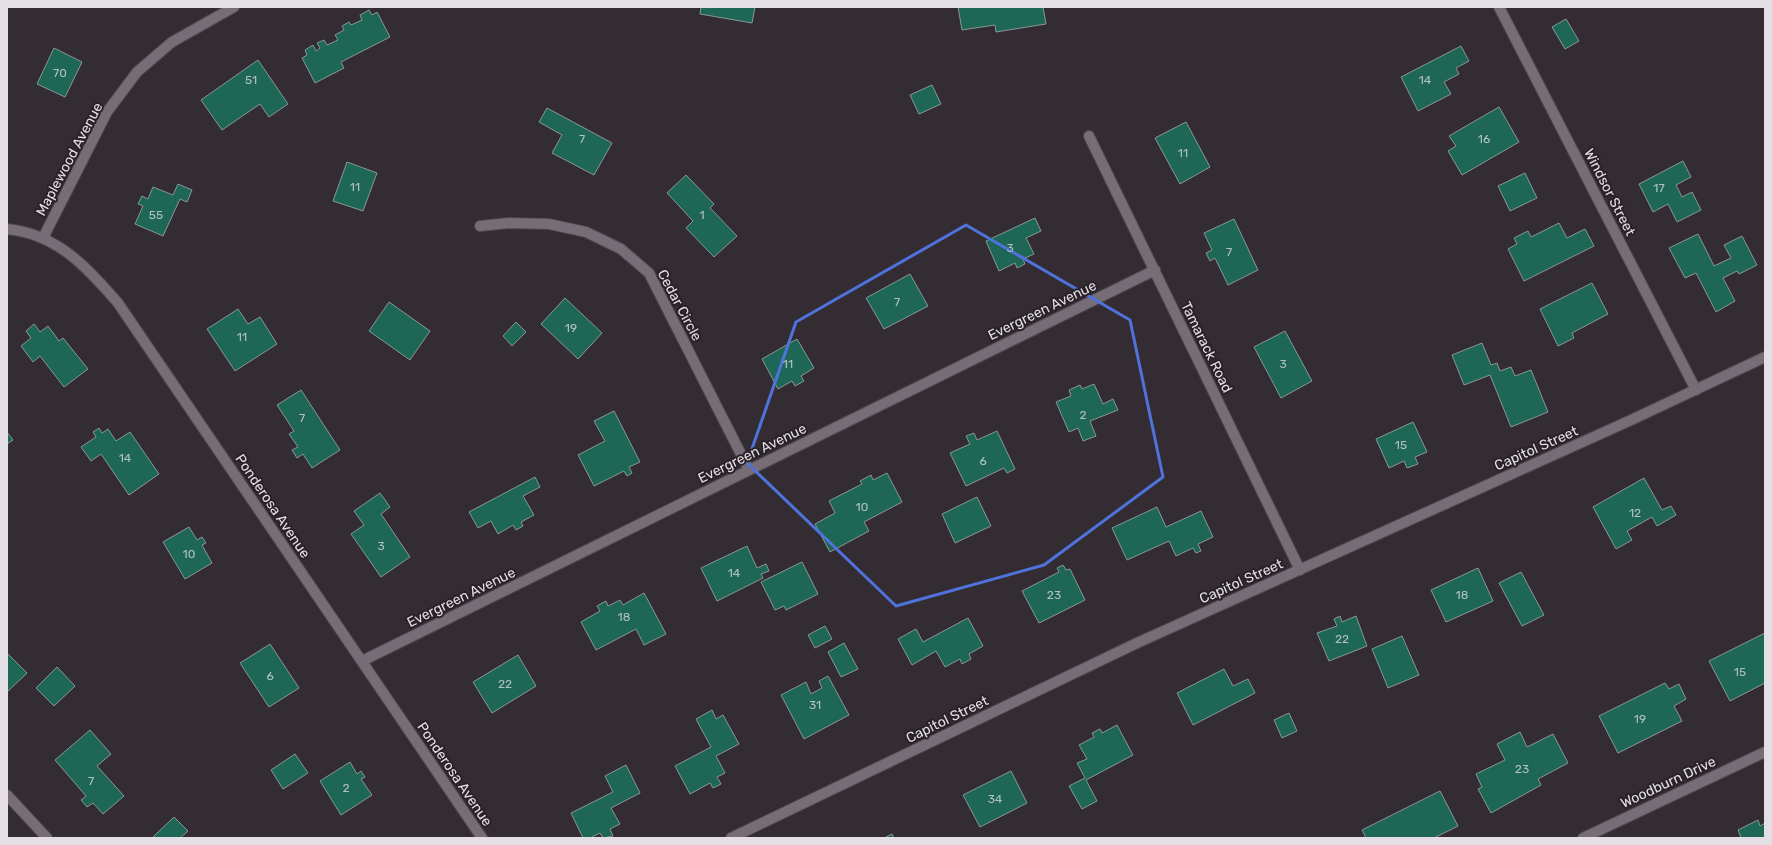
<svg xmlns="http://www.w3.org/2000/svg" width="1772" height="845" font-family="Rubik,sans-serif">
  <rect width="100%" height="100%" fill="#332c33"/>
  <g fill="#1e6756" stroke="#8a9893">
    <polygon points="701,7 755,7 752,23 700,14"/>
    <polygon points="958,7 1043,7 1046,24 996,32 995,25 962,30"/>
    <polygon points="369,10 372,15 377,12 390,37 341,62 344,68 315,83 302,58 307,55 305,50 313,45 316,51 320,48 317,43 324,40 327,45 338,40 335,35 344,30 342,26 349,22 351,25 362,20 360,15"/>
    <polygon points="1566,19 1579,41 1565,49 1552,27"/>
    <polygon points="1461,46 1469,61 1456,68 1459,74 1444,82 1451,94 1418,111 1401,77"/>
    <polygon points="54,48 82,62 65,97 37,84"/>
    <polygon points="258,60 288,104 269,117 260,104 222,130 201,100"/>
    <polygon points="932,85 941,104 919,114 910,95"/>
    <polygon points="1499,107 1519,142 1462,175 1448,151 1456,146 1449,136"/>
    <polygon points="547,108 612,143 594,175 552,153 562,135 539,122"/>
    <polygon points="1186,122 1210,167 1180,184 1155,138"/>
    <polygon points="1683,161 1691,177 1676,185 1682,197 1692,192 1701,210 1677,222 1668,204 1653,212 1639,184"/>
    <polygon points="347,162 377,173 363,211 333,201"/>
    <polygon points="1525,173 1537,198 1510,211 1498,186"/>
    <polygon points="686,175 714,204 710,208 737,236 714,257 686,228 693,221 667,193"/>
    <polygon points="178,184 192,190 187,202 180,199 163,236 135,224 143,206 138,204 142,196 148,199 153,187 173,195"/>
    <polygon points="1035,218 1041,231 1026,238 1034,254 1023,259 1025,264 1017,268 1015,263 999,271 986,241"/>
    <polygon points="1234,219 1258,270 1228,285 1215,258 1210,261 1206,253 1212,250 1204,233"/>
    <polygon points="1559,223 1567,238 1585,229 1594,246 1524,281 1508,249 1517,244 1514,238 1528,231 1531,237"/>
    <polygon points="1698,234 1714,266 1731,258 1724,245 1742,236 1757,265 1739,274 1737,271 1723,278 1735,301 1716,312 1696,273 1685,278 1669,248"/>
    <polygon points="910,274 928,306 884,329 866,298"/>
    <polygon points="1592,283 1608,314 1572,333 1574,338 1558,346 1540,309"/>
    <polygon points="565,298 602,333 578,359 541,324"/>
    <polygon points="389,302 430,331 410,360 369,331"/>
    <polygon points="238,309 248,324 260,317 277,344 235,371 207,329"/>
    <polygon points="516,322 526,332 512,346 503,336"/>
    <polygon points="34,324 40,332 48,326 59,341 63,338 88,369 64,387 40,356 33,362 21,346 31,338 26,331"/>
    <polygon points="1285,331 1312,381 1281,398 1254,347"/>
    <polygon points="797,339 814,368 801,376 804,381 795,386 792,381 778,389 762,359"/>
    <polygon points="1482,343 1491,365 1497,363 1500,371 1511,367 1515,376 1531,370 1548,412 1511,427 1490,375 1464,385 1452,355"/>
    <polygon points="1094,384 1103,404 1113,399 1118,410 1090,421 1096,436 1083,441 1078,428 1069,432 1056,402 1071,396 1069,390 1080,385 1082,389"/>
    <polygon points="301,390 340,450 312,468 303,454 297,458 292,450 298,447 289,434 294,431 277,405"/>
    <polygon points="614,411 640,462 629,467 632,473 627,476 624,471 594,486 578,455 605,441 594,421"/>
    <polygon points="1413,422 1427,452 1415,457 1418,464 1407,468 1404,461 1389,468 1376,439"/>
    <polygon points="99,428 102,433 108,429 116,441 130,432 159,474 129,495 101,454 91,461 81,447 96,437 93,432"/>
    <polygon points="997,431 1015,469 1007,473 1004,468 966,486 950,453 970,444 966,436 974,433 977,440"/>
    <polygon points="7,432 13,440 7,444"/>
    <polygon points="887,473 902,502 864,522 869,531 830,552 815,524 835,513 829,501 862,484 860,481 871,475 873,480"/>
    <polygon points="535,477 540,487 523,496 534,515 521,522 523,526 516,530 513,525 498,534 491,521 478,528 469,512"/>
    <polygon points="1644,478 1662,510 1671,506 1676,515 1657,526 1652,517 1627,531 1632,540 1616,549 1593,507"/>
    <polygon points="380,493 390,507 381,514 410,557 381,577 351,534 364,525 354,511"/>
    <polygon points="977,497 991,526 955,543 942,514"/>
    <polygon points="1157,507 1166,527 1201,511 1213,537 1198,544 1201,551 1196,553 1193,548 1176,556 1169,541 1127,560 1112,528"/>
    <polygon points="189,527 197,540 202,537 206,543 202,545 212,563 185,579 163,542"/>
    <polygon points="747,546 757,568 766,564 769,571 761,574 763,578 717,601 701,568"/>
    <polygon points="802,562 818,594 786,610 784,606 775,610 761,582"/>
    <polygon points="1063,565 1066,570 1070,569 1085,600 1039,623 1022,591 1059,572 1057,568"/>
    <polygon points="1478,568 1493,601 1446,622 1431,590"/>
    <polygon points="1521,572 1544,615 1522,626 1499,583"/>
    <polygon points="644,593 666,634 644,645 636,629 596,650 581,622 600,611 597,606 606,601 608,606 620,600 623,605"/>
    <polygon points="1340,616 1342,622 1356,616 1367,646 1329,661 1317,633 1337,626 1334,619"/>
    <polygon points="968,618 983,646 969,654 971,659 962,664 960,659 945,667 936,651 912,665 898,639 916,629 923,642"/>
    <polygon points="825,626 832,639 815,648 808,635"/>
    <polygon points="1765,633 1765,683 1730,701 1709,661"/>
    <polygon points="1402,636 1419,675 1388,688 1372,649"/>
    <polygon points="844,643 858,669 841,677 828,652"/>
    <polygon points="270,644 299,688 269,707 240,663"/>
    <polygon points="7,653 27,673 7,692"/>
    <polygon points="518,655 536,686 492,713 473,682"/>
    <polygon points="57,667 75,686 54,706 36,688"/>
    <polygon points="1224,669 1233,686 1248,679 1255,693 1193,725 1177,693"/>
    <polygon points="828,676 849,715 804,739 781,695 806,682 811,694 822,688 819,681"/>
    <polygon points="1665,683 1669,689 1679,684 1686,699 1674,706 1682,721 1618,753 1599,716"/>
    <polygon points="712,710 716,719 723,715 739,744 716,756 725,773 717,777 721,784 713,788 710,783 690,794 675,766 711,747 696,719"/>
    <polygon points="1289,713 1297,731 1282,738 1274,720"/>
    <polygon points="1117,725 1133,755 1086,780 1097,801 1082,809 1069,786 1085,778 1077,763 1087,759 1079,745 1094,737 1092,733 1100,729 1102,733"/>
    <polygon points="90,730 111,754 97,766 124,796 103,814 93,803 87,807 81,800 86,796 55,760"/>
    <polygon points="1520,732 1527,747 1553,734 1568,763 1538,779 1541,785 1491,813 1478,789 1482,787 1476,774 1505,760 1497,744"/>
    <polygon points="295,754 308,773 283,789 271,770"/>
    <polygon points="350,762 357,774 361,771 365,777 361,779 372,795 341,815 320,781"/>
    <polygon points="626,765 640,793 611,808 620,824 610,829 613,836 603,838 600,833 590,838 583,838 571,813 613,792 605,776"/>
    <polygon points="1011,771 1027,803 980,827 963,795"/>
    <polygon points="1440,791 1458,826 1434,838 1366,838 1362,830"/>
    <polygon points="174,817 188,831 180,838 155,838 153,837"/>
    <polygon points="1758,820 1760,826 1765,823 1765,838 1741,838 1738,830"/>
    <polygon points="892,834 894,838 884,838"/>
  </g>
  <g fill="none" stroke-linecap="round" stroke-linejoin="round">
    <defs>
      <g id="minor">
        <polyline points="1499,7 1696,390"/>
        <polyline points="1089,136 1300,570"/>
        <polyline points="480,226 509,223 549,224 586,232 621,249 649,273 749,470"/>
        <path d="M7,229C57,234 87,267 118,303L482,838"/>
        <polyline points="43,238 107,112 137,72 172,42 234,7"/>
        <polyline points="362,661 1155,270"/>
        <polyline points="7,795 47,838"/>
        <polyline points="731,838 1137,643 1629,421 1765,357"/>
        <polyline points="1583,838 1765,752"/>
      </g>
    </defs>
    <use href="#minor" stroke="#4f494f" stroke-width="12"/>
    <use href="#minor" stroke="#766d76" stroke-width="10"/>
  </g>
  <path fill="none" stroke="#4f72db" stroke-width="3" stroke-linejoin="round" d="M966,225L1130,320L1163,477L1044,565L896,606L747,463L796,322Z"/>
  <g text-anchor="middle" stroke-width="4" stroke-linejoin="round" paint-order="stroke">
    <g font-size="12" fill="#b2c1c0">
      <text x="60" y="77">70</text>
      <text x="251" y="84">51</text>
      <text x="1425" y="84">14</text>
      <text x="582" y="143">7</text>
      <text x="1484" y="143">16</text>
      <text x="1183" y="157">11</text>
      <text x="355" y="191">11</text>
      <text x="1659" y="192">17</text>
      <text x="156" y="219">55</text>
      <text x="702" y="219">1</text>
      <text x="1010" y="252">3</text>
      <text x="1229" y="256">7</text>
      <text x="897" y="306">7</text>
      <text x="571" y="332">19</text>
      <text x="242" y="341">11</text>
      <text x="788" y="368">11</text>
      <text x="1283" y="368">3</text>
      <text x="1083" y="419">2</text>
      <text x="302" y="422">7</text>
      <text x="1401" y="449">15</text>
      <text x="125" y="462">14</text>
      <text x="983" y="465">6</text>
      <text x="862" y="511">10</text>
      <text x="1635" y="517">12</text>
      <text x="381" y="550">3</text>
      <text x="189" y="558">10</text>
      <text x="734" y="577">14</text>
      <text x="1054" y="599">23</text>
      <text x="1462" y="599">18</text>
      <text x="624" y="621">18</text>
      <text x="1342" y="643">22</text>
      <text x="1740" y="676">15</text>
      <text x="270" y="680">6</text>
      <text x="505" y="688">22</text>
      <text x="815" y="709">31</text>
      <text x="1640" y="723">19</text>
      <text x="1522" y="773">23</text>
      <text x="91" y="785">7</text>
      <text x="346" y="792">2</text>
      <text x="995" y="803">34</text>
    </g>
    <g font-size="14" fill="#e4dfe4" stroke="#292229">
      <text transform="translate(69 159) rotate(-62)" y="5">Maplewood Avenue</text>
      <text transform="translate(1610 192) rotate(63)" y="5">Windsor Street</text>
      <text transform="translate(680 305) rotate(62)" y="5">Cedar Circle</text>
      <text transform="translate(1042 310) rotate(-26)" y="5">Evergreen Avenue</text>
      <text transform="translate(1207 347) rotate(64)" y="5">Tamarack Road</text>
      <text transform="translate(1536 448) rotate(-24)" y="5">Capitol Street</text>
      <text transform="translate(752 453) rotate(-26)" y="5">Evergreen Avenue</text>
      <text transform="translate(273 506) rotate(56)" y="5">Ponderosa Avenue</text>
      <text transform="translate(1241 581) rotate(-24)" y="5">Capitol Street</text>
      <text transform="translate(461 597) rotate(-26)" y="5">Evergreen Avenue</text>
      <text transform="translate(947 719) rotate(-26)" y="5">Capitol Street</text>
      <text transform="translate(455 774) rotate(56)" y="5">Ponderosa Avenue</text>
      <text transform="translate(1668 782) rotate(-25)" y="5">Woodburn Drive</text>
    </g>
  </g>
  <rect width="1772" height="845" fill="none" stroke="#e4dfe4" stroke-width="16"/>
</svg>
